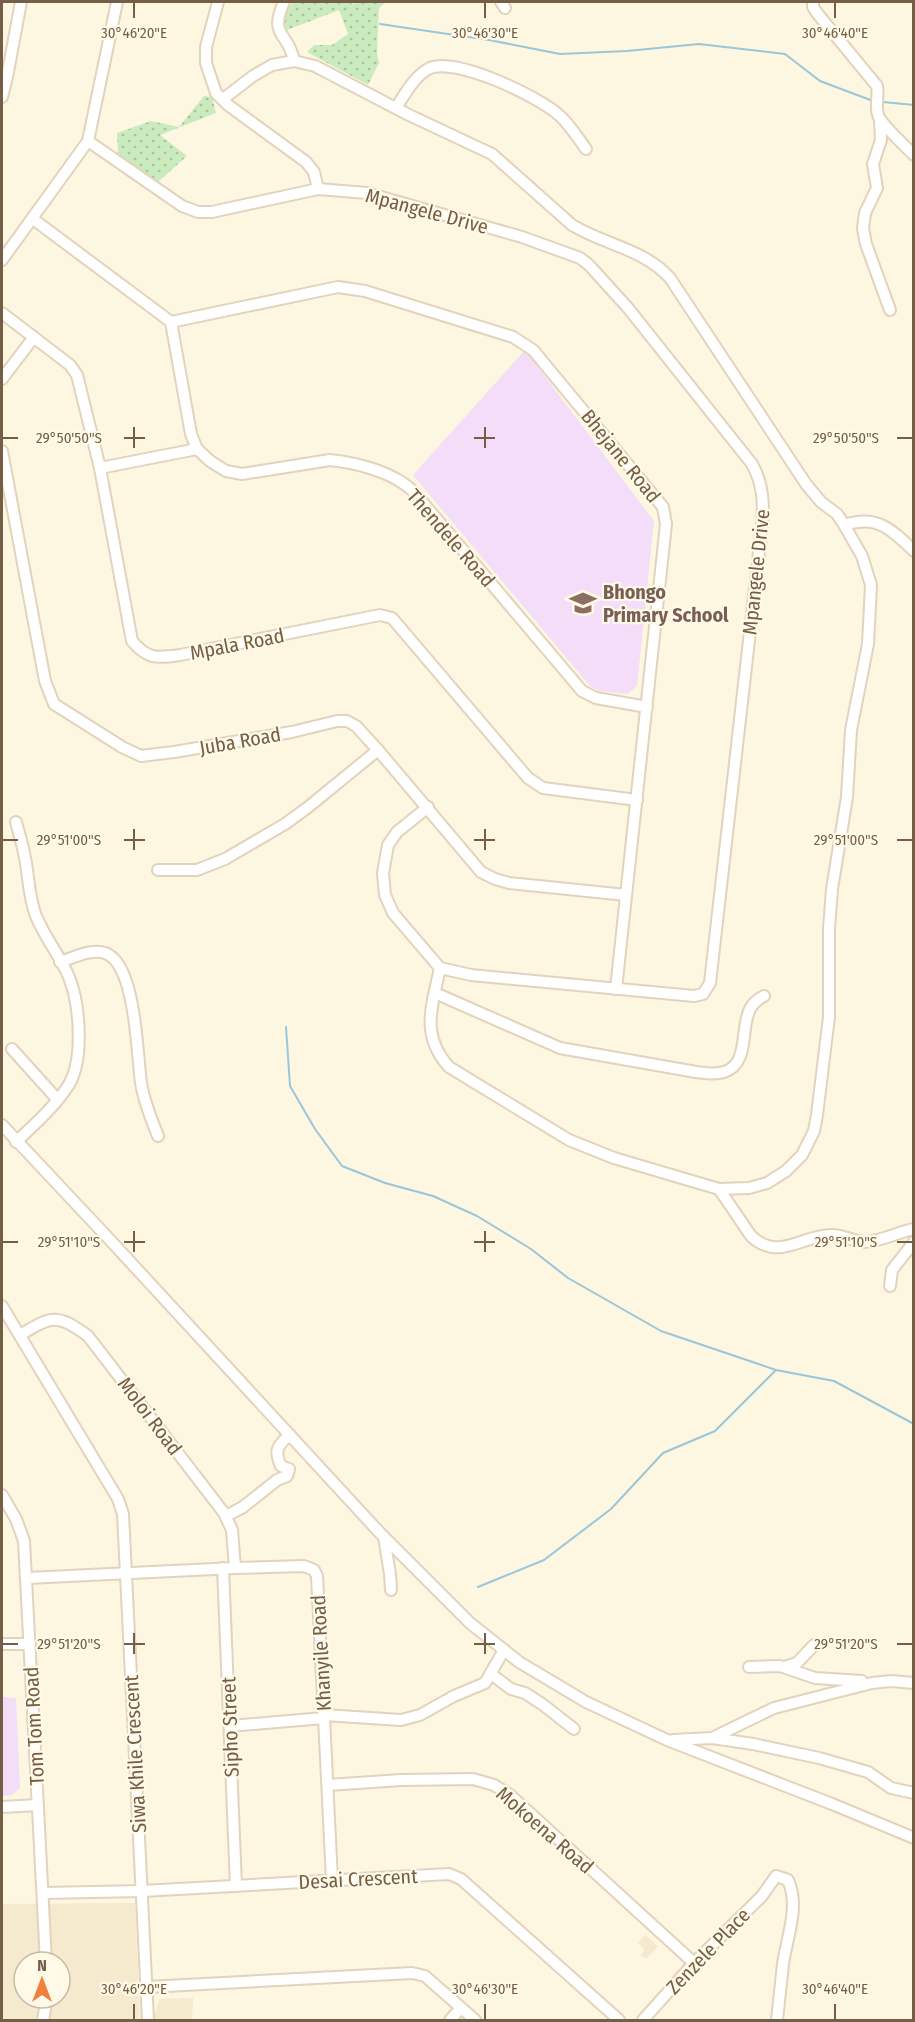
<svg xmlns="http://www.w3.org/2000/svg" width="915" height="2022" font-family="'Fira Sans Condensed',sans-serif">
  <defs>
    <pattern id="grass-dots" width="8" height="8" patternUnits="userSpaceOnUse" patternTransform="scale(1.5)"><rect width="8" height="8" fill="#caebbe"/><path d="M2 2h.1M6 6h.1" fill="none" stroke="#a9c29c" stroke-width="1.8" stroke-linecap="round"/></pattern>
  </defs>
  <rect width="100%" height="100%" fill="#fdf6e0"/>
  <g fill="#f5e9ce" fill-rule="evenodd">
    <path d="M135,1903L140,2020H2V1904ZM24,1962H60V1998H24Z"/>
    <polygon points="645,1935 658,1946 646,1959 641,1955 645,1950 638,1943"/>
    <polygon points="193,1998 192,2020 152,2020 160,1999"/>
  </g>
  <g fill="#f3ddf9">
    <polygon points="525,350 654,521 637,686 627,694 599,691 590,686 413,475"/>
    <polygon points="2,1697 16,1698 20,1788 12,1795 2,1796"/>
  </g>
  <g fill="url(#grass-dots)">
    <polygon points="293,2 351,2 352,4 358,2 386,2 379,8 377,53 379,63 368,85 307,52 314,45 332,45 348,34 339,10 287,30 283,17"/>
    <polygon points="204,96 212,97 216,113 160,135 187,156 158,182 118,154 117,133 151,121 179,127"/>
  </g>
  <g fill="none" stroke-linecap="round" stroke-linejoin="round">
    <g stroke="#9ac6da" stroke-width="2">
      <polyline points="380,24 489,40 560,54 627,51 699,44 785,54 820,81 873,101"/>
      <polyline points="883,102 914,105"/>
      <polyline points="286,1027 290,1086 315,1129 342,1166 385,1183 433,1196 477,1216 531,1249 568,1278 661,1331 776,1370 834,1381 914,1424"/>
      <polyline points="478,1587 544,1560 611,1509 663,1453 715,1431 776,1370"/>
    </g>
    <defs>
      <g id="minor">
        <polyline points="218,2 206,47 206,63 216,93 228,105 306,162 314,172 318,189"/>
        <path d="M284,2C268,37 289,32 294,61"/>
        <polyline points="501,2 505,8"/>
        <path d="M813,2V7L817,13L877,86C879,96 875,105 878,115C880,123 906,147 914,155"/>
        <polyline points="2,97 7,77 21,2"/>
        <path d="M223,99L253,76L272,65L294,61L315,66L409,115L492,154L572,225C605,245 644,249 670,278L806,484L821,502L837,514L843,523L862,556L871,585L868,644L851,730L847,797L832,889L829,928V1017L817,1115L814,1131L802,1155L786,1171L767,1183L749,1188L719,1189L614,1158L569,1140L449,1067C420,1035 432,1006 440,968"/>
        <path d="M396,108C405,94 413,78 428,69C453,55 540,97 560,116C570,125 578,138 586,149"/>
        <polyline points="880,120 881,140 873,164 877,188 865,213 863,228 866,244 890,310"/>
        <path d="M88,141L182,206L198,212H212L318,189L367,193L522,237L580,258L589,265L628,308L752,464C763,484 764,503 762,526L710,983L703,994L694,996L471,975L440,968L393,913L385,895L383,873L388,845L397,832L428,807"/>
        <path d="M33,219L171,322L191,434L197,449L210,461L226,471L242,474L330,460C358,463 393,472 413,491L582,691L596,698L647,707"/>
        <polyline points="2,260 88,141 117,2"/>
        <path d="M2,313L70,365L77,375L100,468L132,641C148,660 158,658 180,655L380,615L392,618L528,778L543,788L637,800"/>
        <polyline points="171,322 338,287 365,291 513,337 533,350 663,507 666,524 616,989"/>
        <polyline points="2,379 34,337"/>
        <polyline points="2,451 45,681 54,704 122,747 141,756 174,752 292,732 337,721 347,721 356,726 378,750 481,872 495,879 509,883 626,895"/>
        <polyline points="100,468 197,449"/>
        <path d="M845,525C877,514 892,530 914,551"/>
        <path d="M16,822C19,833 22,843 24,853C29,874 28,896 36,916C45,938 60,956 69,977C80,1005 85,1064 66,1089C52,1109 34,1125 16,1142"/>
        <polyline points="158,870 197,870 225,859 285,824 307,808 378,750"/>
        <path d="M60,962C73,958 92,948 105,953C136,963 137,1055 141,1083C144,1101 151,1119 158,1136"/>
        <path d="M435,993L560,1048L696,1072C705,1073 715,1075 724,1072C750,1064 740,1027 750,1009C753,1003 758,999 764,996"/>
        <polyline points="12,1049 57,1099"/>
        <polyline points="2,1125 110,1240 380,1533 470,1623 504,1650 519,1662 586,1702 667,1740 832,1804 914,1838"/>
        <path d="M719,1189L751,1236C779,1262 802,1235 831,1235C842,1234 852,1241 863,1242C881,1242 897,1232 914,1229"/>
        <polyline points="890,1286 892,1270 914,1242"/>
        <polyline points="2,1306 118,1499 123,1514 148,2020"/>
        <path d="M20,1335C52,1316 56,1313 88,1336L224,1513L232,1530L235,1568"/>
        <polyline points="2,1495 16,1519 24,1541 46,1962"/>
        <path d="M226,1516L243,1507L277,1480L287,1476L289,1469L281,1466C274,1451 277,1445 290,1435"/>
        <polyline points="384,1537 390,1574 391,1590"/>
        <polyline points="223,1568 236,1886"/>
        <polyline points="27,1578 235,1568 304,1566 314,1570 317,1576 332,1880"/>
        <polyline points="2,1644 30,1644"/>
        <polyline points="749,1667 780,1666 815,1678 862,1681"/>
        <polyline points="784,1667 797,1663 814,1645"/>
        <polyline points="491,1674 511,1689 525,1693 542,1704 574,1729"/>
        <polyline points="324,1715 401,1720 420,1715 454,1696 485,1683 504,1650"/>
        <polyline points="230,1726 324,1718"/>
        <polyline points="712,1738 774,1708 872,1683 891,1681 914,1683"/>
        <polyline points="673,1740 712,1738 753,1744 819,1758 868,1772 891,1788 914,1793"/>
        <polyline points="328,1785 401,1780 473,1779 494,1785 510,1795 694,1963"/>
        <polyline points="2,1807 38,1805"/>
        <polyline points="43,1893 142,1891 449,1874 461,1879 619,2020"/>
        <polyline points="147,1987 412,1973 425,1976 475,2020"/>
        <polyline points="43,2020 47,1998"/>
        <polyline points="450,2020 460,2009"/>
        <path d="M643,2020L694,1963L762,1896L776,1876L788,1880C800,1907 787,1936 783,1964C781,1983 779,2002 777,2020"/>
      </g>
    </defs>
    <use href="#minor" stroke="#e2d3bc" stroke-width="14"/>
    <use href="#minor" stroke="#fff" stroke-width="10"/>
  </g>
  <path fill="none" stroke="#755e46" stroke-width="2" d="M134,3V18M485,3V18M835,3V18M134,427V448M485,427V448M3,438H18M124,438H145M474,438H495M897,438H912M134,829V850M485,829V850M3,840H18M124,840H145M474,840H495M897,840H912M134,1231V1252M485,1231V1252M3,1242H18M124,1242H145M474,1242H495M897,1242H912M134,1633V1654M485,1633V1654M3,1644H18M124,1644H145M474,1644H495M897,1644H912M134,2004V2019M485,2004V2019M835,2004V2019"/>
  <defs>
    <symbol id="school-bare" viewBox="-9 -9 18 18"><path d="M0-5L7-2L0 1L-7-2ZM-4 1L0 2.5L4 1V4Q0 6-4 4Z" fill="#8d6e63" stroke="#fff9e8" stroke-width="2.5" paint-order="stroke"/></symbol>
  </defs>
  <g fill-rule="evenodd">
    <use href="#school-bare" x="564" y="584" width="38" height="38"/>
  </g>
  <g text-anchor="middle" stroke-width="4.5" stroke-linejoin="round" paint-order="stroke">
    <g font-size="20" fill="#755e46" stroke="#fff9e8">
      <text transform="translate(427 211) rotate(15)" y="7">Mpangele Drive</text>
      <text transform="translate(621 456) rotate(51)" y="7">Bhejane Road</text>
      <text transform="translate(451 538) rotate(49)" y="7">Thendele Road</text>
      <text transform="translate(756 572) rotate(-84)" y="7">Mpangele Drive</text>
      <text transform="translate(237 644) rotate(-11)" y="7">Mpala Road</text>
      <text transform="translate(240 741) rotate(-10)" y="7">Juba Road</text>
      <text transform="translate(150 1416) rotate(53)" y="7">Moloi Road</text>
      <text transform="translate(321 1653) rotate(-93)" y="7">Khanyile Road</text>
      <text transform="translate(34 1726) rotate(-93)" y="7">Tom Tom Road</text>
      <text transform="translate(230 1727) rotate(-92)" y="7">Sipho Street</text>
      <text transform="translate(135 1754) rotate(-93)" y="7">Siwa Khile Crescent</text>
      <text transform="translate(545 1830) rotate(41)" y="7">Mokoena Road</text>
      <text transform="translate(358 1879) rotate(-3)" y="7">Desai Crescent</text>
      <text transform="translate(708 1951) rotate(-46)" y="7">Zenzele Place</text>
    </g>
    <g font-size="20" font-weight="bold" fill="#785e54" stroke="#fff9e8" text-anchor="start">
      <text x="603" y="599">Bhongo<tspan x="603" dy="23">Primary School</tspan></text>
    </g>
  </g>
  <g font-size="15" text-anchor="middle" fill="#755e46" stroke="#fff9e8" stroke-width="4.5" stroke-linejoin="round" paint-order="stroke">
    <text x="134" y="38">30°46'20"E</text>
    <text x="485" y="38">30°46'30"E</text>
    <text x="835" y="38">30°46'40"E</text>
    <text x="69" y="443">29°50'50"S</text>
    <text x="846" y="443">29°50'50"S</text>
    <text x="69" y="845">29°51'00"S</text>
    <text x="846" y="845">29°51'00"S</text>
    <text x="69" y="1247">29°51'10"S</text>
    <text x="846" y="1247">29°51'10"S</text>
    <text x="69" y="1649">29°51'20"S</text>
    <text x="846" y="1649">29°51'20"S</text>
    <text x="134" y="1994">30°46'20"E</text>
    <text x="485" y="1994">30°46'30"E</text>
    <text x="835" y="1994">30°46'40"E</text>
  </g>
  <rect width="915" height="2022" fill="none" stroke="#755e46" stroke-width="6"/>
  <g transform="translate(42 1980)"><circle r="28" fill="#fff9e8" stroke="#c8bba7" stroke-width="1.5"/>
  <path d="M0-4.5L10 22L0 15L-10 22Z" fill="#ef803e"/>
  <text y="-9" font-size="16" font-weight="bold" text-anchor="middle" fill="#755e46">N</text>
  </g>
</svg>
